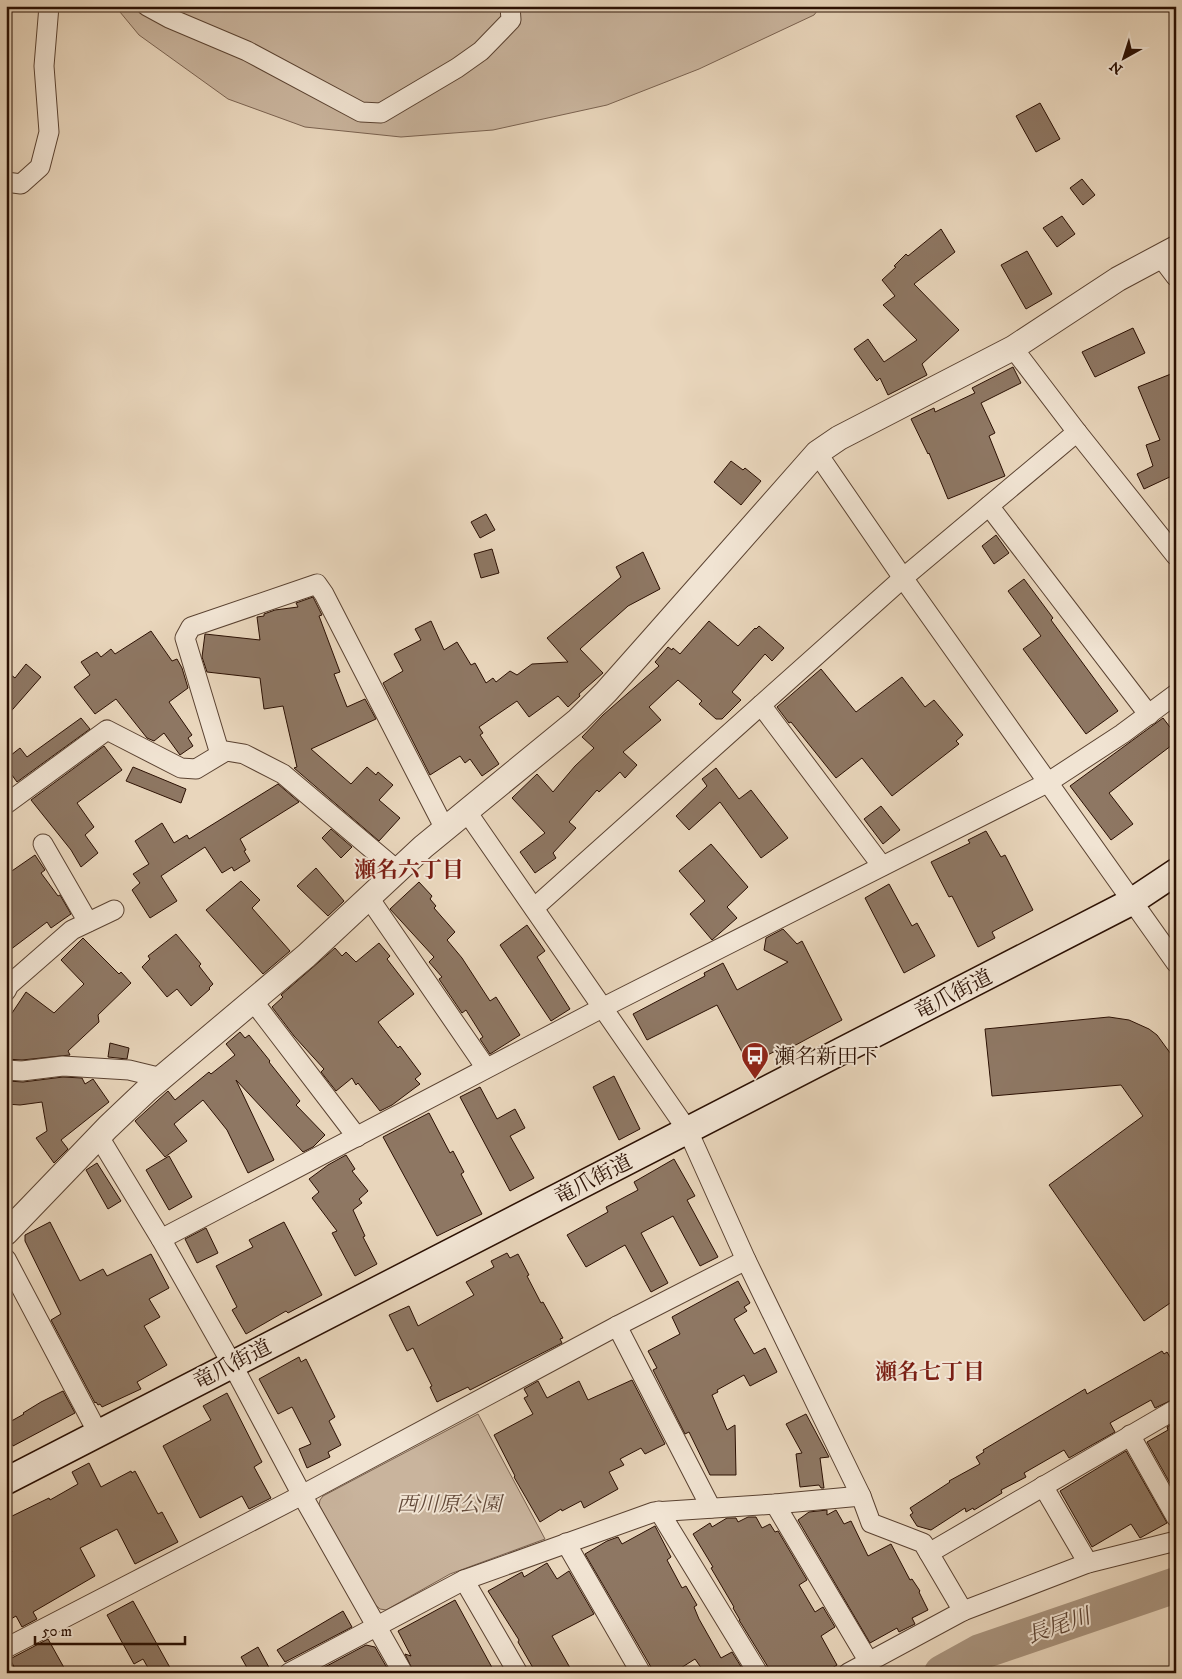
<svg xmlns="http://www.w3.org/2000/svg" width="1182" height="1679" font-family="'IM FELL DW Pica','Noto Serif JP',serif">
  <rect width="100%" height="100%" fill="#e9d6bc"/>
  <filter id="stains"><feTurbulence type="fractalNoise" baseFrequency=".004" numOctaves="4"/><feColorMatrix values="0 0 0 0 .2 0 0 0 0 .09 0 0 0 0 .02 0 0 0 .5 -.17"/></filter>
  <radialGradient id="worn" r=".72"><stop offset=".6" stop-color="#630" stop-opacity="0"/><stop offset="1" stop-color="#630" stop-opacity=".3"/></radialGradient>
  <g fill="#c9b49d" stroke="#7a6250">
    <polygon points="115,6 821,6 814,15 699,69 607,105 493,130 401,137 305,127 228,99 139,35"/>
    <polygon points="478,1414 545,1539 450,1574 386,1610 380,1609 371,1601 319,1505 320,1500 323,1496"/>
  </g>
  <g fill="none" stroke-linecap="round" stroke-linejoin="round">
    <polyline stroke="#a8937d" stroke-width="36" points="942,1673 980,1652 1176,1585"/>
  </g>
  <g fill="#8e7763" stroke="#2b1003">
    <polygon points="1040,103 1060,139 1036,152 1016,116"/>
    <polygon points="1082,179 1095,195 1083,205 1070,188"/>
    <polygon points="1062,216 1075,234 1057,247 1043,228"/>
    <polygon points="941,229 955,252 914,284 959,330 922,364 927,375 888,395 880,378 877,381 854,349 868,339 884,362 917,340 883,305 895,296 882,280 896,267 894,266 906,254 908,256"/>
    <polygon points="1027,251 1052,294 1026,309 1001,265"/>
    <polygon points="1133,328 1145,353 1095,377 1082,352"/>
    <polygon points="1013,367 1021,383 981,403 995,433 989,436 1005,476 948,499 929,453 928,454 911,419 934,408 935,412 975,393 972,388"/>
    <polygon points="1176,372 1176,477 1174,475 1144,489 1137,474 1153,466 1146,445 1160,440 1138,387"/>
    <polygon points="731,461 743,470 745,468 761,481 741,505 714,482"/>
    <polygon points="486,514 495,530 480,538 471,522"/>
    <polygon points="996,535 1009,553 994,564 982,546"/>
    <polygon points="492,549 499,573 481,578 474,554"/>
    <polygon points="643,552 660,589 628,606 580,649 603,673 579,694 580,696 568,707 558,696 529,717 517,701 479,727 483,733 480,735 499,764 482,776 470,759 465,763 460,756 430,775 383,683 403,671 394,654 421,640 415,629 431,621 444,650 457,642 471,665 475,663 486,683 493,678 496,682 510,671 517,675 532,664 568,662 547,638 621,577 616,567"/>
    <polygon points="1024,579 1053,618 1051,620 1118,711 1086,734 1023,649 1041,636 1008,591"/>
    <polygon points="313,597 322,615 319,616 340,672 334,674 347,707 365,699 376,719 311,749 351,784 367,767 376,775 378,772 393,785 379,800 400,818 379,841 294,768 297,767 283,706 264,709 260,678 207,672 202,657 205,634 260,640 257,617 264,616 264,614 275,610 298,607 296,603"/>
    <polygon points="709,621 738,646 755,628 756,629 759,626 784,648 772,661 765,654 732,692 741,700 722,719 716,719 699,704 702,701 678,680 649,707 661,720 623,752 637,765 625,778 620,772 599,792 597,790 569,822 576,828 553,853 556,858 535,873 520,852 545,833 512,798 537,774 553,792 575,766 594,748 582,737 603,715 659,666 655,662 668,647 672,650 673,648 680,654"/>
    <polygon points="151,631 172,661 177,659 182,668 188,688 169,702 192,735 188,738 193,746 180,755 164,733 154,741 147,738 116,699 95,714 74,687 90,675 81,662 97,652 101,657 111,649 115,654"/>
    <polygon points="26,664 41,677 6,717 6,671 15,678"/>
    <polygon points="821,669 856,712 902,677 925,707 934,700 963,735 956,741 959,744 892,796 862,758 836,778 791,722 789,723 777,707"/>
    <polygon points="81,718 90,729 17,782 6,767 6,759 20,748 27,757"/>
    <polygon points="1163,718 1176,735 1176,742 1109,793 1133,824 1111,840 1070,786"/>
    <polygon points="104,746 122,770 77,803 94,827 85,835 98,853 81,867 71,850 31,800"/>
    <polygon points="133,767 186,789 181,803 126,781"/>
    <polygon points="716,768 739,799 751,790 788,838 761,858 720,802 689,830 676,816 707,786 702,779"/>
    <polygon points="278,784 299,802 240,839 246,850 244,851 250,861 234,871 232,867 222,873 205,847 161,876 177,901 150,918 132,890 140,883 133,874 149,864 135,841 162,823 174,843 187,835 189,839"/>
    <polygon points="881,806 900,830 883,844 864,819"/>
    <polygon points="331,829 352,847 341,858 322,838"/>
    <polygon points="986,831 1001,857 1005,855 1033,910 992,932 995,938 978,947 952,896 949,897 931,862 970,843 968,840"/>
    <polygon points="711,844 748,887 727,907 737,918 712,940 690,914 705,901 679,871"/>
    <polygon points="35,855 45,870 41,873 58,896 60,895 71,914 51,928 47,922 6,953 6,875"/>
    <polygon points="316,868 344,901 328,916 297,886"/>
    <polygon points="241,881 260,900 252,908 290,951 263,974 206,910"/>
    <polygon points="419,882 432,896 430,899 436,906 434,908 455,932 447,940 462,958 490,1001 496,997 520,1035 490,1054 480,1039 483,1037 466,1010 462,1013 439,979 442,977 429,962 434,957 390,909"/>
    <polygon points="889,884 912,926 917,923 935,956 904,973 865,898"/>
    <polygon points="527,925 545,951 537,957 570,1009 551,1021 500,945"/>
    <polygon points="783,929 797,944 802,941 842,1020 781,1053 779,1049 749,1065 717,1005 647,1040 633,1014 705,976 704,973 723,963 737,990 788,962 764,950 766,938"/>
    <polygon points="176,934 201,964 199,966 213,984 209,988 210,989 191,1006 177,989 167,997 142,967 150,959 148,956"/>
    <polygon points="83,938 119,974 121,972 131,983 98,1015 99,1022 68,1051 70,1055 22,1060 6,1059 6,1022 26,992 54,1013 84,984 61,960"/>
    <polygon points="379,943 390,956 387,959 414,994 378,1022 398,1048 400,1046 421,1074 415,1079 420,1084 392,1105 380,1111 358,1083 356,1085 352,1078 336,1091 321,1072 324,1069 294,1036 272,1007 283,997 281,995 335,948 342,956 346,952 356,962"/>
    <polygon points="1109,1017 1129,1020 1149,1029 1157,1035 1176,1061 1176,1299 1144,1321 1049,1185 1143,1116 1121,1085 992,1096 985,1029"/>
    <polygon points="240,1032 245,1038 249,1035 270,1061 269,1062 300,1101 296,1105 325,1135 313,1147 303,1152 236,1080 274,1160 248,1173 227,1130 203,1100 174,1124 187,1141 165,1157 135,1121 168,1091 175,1100 209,1072 211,1074 235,1055 226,1044"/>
    <polygon points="110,1043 129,1048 127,1059 108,1057"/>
    <polygon points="614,1076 640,1129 619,1140 593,1087"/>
    <polygon points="63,1077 82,1078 85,1084 93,1079 109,1102 61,1140 68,1149 54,1163 36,1138 47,1131 42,1102 20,1105 6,1104 8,1081 23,1082"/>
    <polygon points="480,1087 497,1119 515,1109 525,1128 510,1136 534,1178 510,1191 460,1097"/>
    <polygon points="429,1113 450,1153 453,1151 464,1172 461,1174 482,1214 437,1236 383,1137"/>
    <polygon points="346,1155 355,1169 352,1171 368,1191 359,1199 362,1203 353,1210 365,1236 363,1237 377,1264 355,1276 332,1233 337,1231 312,1198 319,1192 309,1179 328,1165"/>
    <polygon points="169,1156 192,1197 169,1210 146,1170"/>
    <polygon points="674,1159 695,1196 687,1200 718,1257 700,1266 673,1216 641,1233 668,1283 651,1292 625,1245 586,1267 567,1235 608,1212 606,1207 638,1190 634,1182"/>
    <polygon points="97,1163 121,1201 108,1209 86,1170"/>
    <polygon points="50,1222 80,1281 103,1269 107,1276 151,1254 169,1288 149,1299 160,1317 144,1326 167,1365 137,1382 141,1389 102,1407 100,1404 98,1405 96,1402 95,1403 51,1320 61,1314 25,1241 25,1235"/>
    <polygon points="284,1222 322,1295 288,1313 286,1311 246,1334 232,1310 237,1307 216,1266 253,1247 249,1240"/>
    <polygon points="206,1228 218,1253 197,1263 185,1239"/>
    <polygon points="507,1253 510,1258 518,1254 529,1275 527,1276 541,1303 543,1302 563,1338 560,1339 562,1343 470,1390 468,1387 437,1402 430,1387 432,1386 413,1348 407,1351 389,1315 409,1306 418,1326 474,1295 466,1282 494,1267 491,1261"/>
    <polygon points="738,1281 750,1303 744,1307 747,1311 734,1319 754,1354 765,1348 777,1372 750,1386 744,1375 717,1390 718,1392 712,1395 727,1430 735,1425 736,1475 710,1475 689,1432 685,1434 653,1370 657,1368 648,1351 680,1334 672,1317"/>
    <polygon points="1162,1351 1164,1354 1167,1352 1176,1367 1176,1398 1155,1408 1151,1400 1110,1423 1115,1432 1069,1458 1064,1450 1024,1473 1026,1477 1001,1490 1002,1493 974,1510 973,1508 966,1512 965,1508 931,1530 917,1526 910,1515 913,1513 910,1508 950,1482 949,1481 980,1464 976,1457 984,1452 983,1450 1085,1389 1087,1394"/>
    <polygon points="299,1357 301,1362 306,1359 335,1417 329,1421 341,1445 328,1452 330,1457 307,1468 299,1449 311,1444 292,1407 278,1414 259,1379"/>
    <polygon points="632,1380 665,1444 645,1454 641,1448 620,1459 624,1465 609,1472 618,1489 584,1508 581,1501 562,1511 561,1509 540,1522 514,1477 515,1476 494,1435 533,1414 524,1398 528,1396 524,1389 538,1381 547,1398 579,1381 588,1400"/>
    <polygon points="63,1391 75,1413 13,1446 6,1433 6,1424 24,1414 23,1413 41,1402"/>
    <polygon points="227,1393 262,1462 254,1467 271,1498 249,1509 242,1496 200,1518 163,1446 211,1420 203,1406"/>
    <polygon points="806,1414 829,1457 820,1458 824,1488 821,1488 819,1485 800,1487 796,1454 802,1453 786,1424"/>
    <polygon points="1176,1422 1176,1494 1147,1442 1168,1430 1167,1427"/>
    <polygon points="1126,1451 1167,1523 1140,1538 1131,1524 1092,1547 1060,1491"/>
    <polygon points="89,1463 101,1487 131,1471 132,1473 135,1471 158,1514 162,1512 178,1542 135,1564 117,1529 80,1548 95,1576 33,1612 37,1619 22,1627 16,1616 6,1622 6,1556 12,1552 6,1540 6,1519 49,1498 50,1500 78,1484 72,1472"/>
    <polygon points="827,1510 827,1515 836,1510 844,1524 851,1521 868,1556 891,1544 910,1580 912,1579 920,1591 919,1592 928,1610 912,1618 915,1624 899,1632 897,1628 870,1643 798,1520 809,1512"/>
    <polygon points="748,1517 756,1517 762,1528 770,1524 775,1532 778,1531 807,1580 799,1585 815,1612 823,1607 835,1627 821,1636 837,1665 824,1673 769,1673 768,1667 739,1620 740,1620 733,1608 734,1607 711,1568 713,1567 693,1534 710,1523 712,1527 727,1518 736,1518 738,1522"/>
    <polygon points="655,1526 671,1557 667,1560 682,1588 686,1586 697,1605 694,1607 699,1619 721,1658 732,1652 745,1673 695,1673 702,1669 695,1659 673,1673 652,1673 651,1667 585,1554 607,1541 618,1537 622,1544"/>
    <polygon points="547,1563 557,1579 569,1571 594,1614 552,1636 573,1673 536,1673 518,1642 519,1640 488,1591 522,1572 524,1577"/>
    <polygon points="455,1600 495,1673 414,1673 405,1654 411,1656 398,1631"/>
    <polygon points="133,1601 173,1673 151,1673 143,1659 134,1664 107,1615"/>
    <polygon points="343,1611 352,1627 285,1662 277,1650"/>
    <polygon points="48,1639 67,1673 17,1673 10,1659"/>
    <polygon points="366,1645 375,1647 390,1673 326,1673 323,1668"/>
    <polygon points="258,1647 272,1673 250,1673 241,1657"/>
  </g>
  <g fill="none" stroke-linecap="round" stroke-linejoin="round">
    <defs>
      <g id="minor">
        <polyline points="147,6 169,18 247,51 361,112 381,113 457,68 481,51 511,20 510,6"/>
        <polyline points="6,182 21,184 40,167 49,132 44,66 49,6"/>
        <polyline points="1160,256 1176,277"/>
        <polyline points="1013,348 1077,432 1176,556"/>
        <polyline points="817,453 903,578 1176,963"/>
        <polyline points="989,506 1149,715"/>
        <polyline points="761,705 882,866"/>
        <polyline points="220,754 185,638 191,627 317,584 324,594 445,829"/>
        <polyline points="6,804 107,730 181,768 196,769 226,751 244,754 283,774 398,871"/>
        <polyline points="467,812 688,1131 746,1260 861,1496"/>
        <polyline points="43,844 88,922"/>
        <polyline points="369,898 486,1068"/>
        <polyline points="534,908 903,578 1077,432"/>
        <polyline points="6,991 9,985 72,930 114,910"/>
        <polyline points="253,1001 357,1137"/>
        <polyline points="6,1070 22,1071 63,1066 129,1070 162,1078"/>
        <polyline points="99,1137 161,1239 232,1364 302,1495 403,1673"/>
        <polyline points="161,1239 602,1008 1047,783 1122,734 1176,694"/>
        <polyline points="6,1259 98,1433"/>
        <polyline points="617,1326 711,1508"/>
        <polyline points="1130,1435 1176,1517"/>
        <polyline points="1043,1486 1088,1563"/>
        <polyline points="775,1504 869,1662"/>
        <polyline points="659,1511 758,1673"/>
        <polyline points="566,1543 641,1673"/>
        <polyline points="929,1553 1176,1409"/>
        <polyline points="464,1580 518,1673"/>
        <polyline points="6,1648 302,1495 617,1326 746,1260"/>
        <polyline points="289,1673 464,1580 654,1512 775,1504 861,1496 871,1523 923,1543 963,1611"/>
        <polyline points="848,1673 963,1611 1088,1563 1176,1541"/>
      </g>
      <polyline id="tertiary" points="6,1233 108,1127 147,1090 306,956 423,847 578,720 606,692 653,639 817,453 839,438 1013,348 1118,279 1176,248"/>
      <polyline id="secondary" points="6,1481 1131,902 1176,872"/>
    </defs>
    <use href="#minor" stroke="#5a4231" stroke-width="21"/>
    <use href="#tertiary" stroke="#5a4231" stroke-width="26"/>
    <use href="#secondary" stroke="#2b1003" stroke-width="29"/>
    <use href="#minor" stroke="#f1e4d3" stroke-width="19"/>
    <use href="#tertiary" stroke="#f1e4d3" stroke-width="24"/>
    <use href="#secondary" stroke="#f1e4d3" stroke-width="26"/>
  </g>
  <defs>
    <symbol id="bus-pin" viewBox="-11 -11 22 30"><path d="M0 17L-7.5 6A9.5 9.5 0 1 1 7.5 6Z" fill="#8f2418" stroke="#f1e4d3"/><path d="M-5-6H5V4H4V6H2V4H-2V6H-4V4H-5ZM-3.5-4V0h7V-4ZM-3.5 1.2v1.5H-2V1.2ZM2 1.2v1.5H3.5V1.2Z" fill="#fff"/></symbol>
  </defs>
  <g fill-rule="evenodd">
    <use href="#bus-pin" x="739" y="1040" width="32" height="43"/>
  </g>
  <g text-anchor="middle" stroke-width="4" stroke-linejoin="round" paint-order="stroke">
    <g font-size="21" fill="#2b1003" stroke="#f1e4d3">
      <text transform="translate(953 994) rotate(-27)" y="7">竜爪街道</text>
      <text transform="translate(593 1179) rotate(-27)" y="7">竜爪街道</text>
      <text transform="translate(232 1364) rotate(-27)" y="7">竜爪街道</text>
    </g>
    <g font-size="21" fill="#2b1003" stroke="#f1e4d3" text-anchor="start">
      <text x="774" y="1063">瀬名新田下</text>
    </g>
    <g font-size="21" font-style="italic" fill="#624939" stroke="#f1e4d3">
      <text x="449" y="1511">西川原公園</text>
    </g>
    <g font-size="22" font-weight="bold" fill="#7a1f14" stroke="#f1e4d3">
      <text x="409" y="877">瀬名六丁目</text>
      <text x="930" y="1379">瀬名七丁目</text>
    </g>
    <g font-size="22" font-style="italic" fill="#5d4434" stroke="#f1e4d3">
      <text transform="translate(1058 1625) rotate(-19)" y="8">長尾川</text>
    </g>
  </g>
  <rect width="1182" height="1679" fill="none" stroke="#e9d6bc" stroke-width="25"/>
  <rect x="8" y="8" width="1167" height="1664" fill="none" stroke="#2b1003" stroke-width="2.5"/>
  <rect x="12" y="12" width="1157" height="1654" fill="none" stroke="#2b1003"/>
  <g transform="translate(1124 58) rotate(219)" stroke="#f1e4d3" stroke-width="4" paint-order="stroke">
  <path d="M0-4L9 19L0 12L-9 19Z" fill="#2b1003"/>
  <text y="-8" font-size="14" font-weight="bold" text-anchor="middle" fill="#2b1003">N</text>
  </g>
  <path d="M35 1636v8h150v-8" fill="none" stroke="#2b1003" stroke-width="2.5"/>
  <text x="42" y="1636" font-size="15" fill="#2b1003" stroke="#f1e4d3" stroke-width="4" paint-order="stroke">50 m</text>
  <rect width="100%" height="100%" filter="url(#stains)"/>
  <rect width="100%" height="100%" fill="url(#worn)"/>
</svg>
